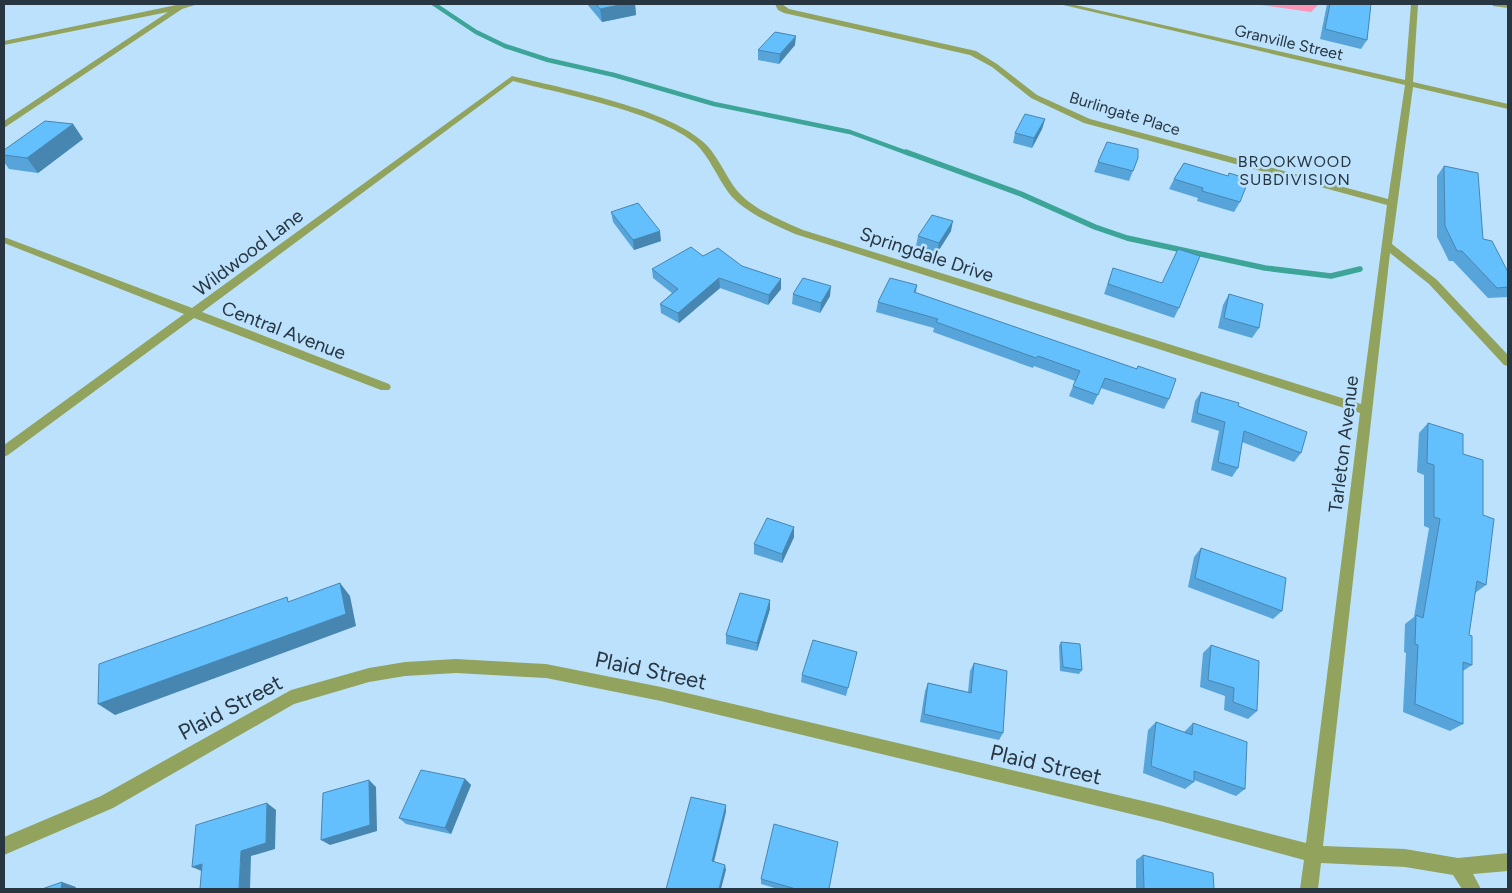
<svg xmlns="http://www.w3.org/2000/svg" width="1512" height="893" font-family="Figtree,sans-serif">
  <rect width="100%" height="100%" fill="#bce1fd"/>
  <polygon fill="#fd94b5" points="1254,4 1319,4 1311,12"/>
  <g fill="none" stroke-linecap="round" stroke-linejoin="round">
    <polyline stroke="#3ca598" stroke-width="4.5" points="434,4 476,32 505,46 548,60 614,75 714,104 850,132 910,154"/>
    <polyline stroke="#3ca598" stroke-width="5.5" points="906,152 1021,194 1095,227 1127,238 1265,268 1331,276 1360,269"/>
    <g fill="#91a35c" fill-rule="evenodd">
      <polygon points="181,4 198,4 182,9 4,128 4,121 168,12 4,45 4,41"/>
      <path d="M775,4H782L789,9L976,51L997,64L1037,95L1090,119L1388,199L1405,85L1059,4H1071L1405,80L1411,4H1418L1413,82L1508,104V109L1413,87L1392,244L1437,280L1508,355V366L1504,365L1429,284L1390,253L1323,846L1405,849L1458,858L1508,853V871L1473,874L1481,889H1462L1453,875L1405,867L1321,863L1318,889H1300L1304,860L1160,821L661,701L546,678L456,673L405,676L369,682L294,704L113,808L4,855V837L101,796L291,690L369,668L405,662L456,659L546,664L661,687L1160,805L1306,843L1360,413L795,234C773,224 743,212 728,192C718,178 708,155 696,144C659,112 562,94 513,81L202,312L389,384L391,387L389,390H381L194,318L8,455L4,457V445L184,314L4,243V237L192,308L512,76C562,88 665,108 702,141C715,151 725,174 735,188C750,208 780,220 803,230L1361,404L1387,205L1084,123L1031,98L992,67L970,55L784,13L778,10Z"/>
      <polygon points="1492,4 1508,4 1508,8 1493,6"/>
    </g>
  </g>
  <g fill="#56a4da">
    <polygon points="587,4 635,4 636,15 602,22"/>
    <polygon points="1327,4 1371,4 1367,40 1361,49 1320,39"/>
    <polygon points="795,45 779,64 758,60 758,50"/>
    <polygon points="1045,119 1042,129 1032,148 1013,143 1015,133"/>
    <polygon points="73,124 83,139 38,173 9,169 4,162 4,150"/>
    <polygon points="1138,158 1129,181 1094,172 1098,162"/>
    <polygon points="1184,163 1240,202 1234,212 1197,201 1198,198 1169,189 1174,179"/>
    <polygon points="1444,166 1483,239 1508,272 1508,297 1488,298 1453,261 1449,261 1437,237 1437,176"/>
    <polygon points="611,212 661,241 634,250 613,222"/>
    <polygon points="951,231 937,253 916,246 918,236"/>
    <polygon points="703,256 742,266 781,279 781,289 768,305 720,288 679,323 661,313 660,304 672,293 653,278 652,269"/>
    <polygon points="1113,268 1179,308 1174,318 1104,294"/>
    <polygon points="917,285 916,293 1136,369 1138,366 1169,399 1164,409 1101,388 1093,405 1069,396 1075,381 1034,366 1033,368 933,332 934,328 876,312 878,302"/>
    <polygon points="793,294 830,296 820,313 792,304"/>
    <polygon points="1229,294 1259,328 1252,338 1218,328 1223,305"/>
    <polygon points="1201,392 1238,406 1301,453 1294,462 1242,442 1238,468 1232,477 1211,470 1219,431 1191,422 1195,401"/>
    <polygon points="1428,423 1463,454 1483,515 1486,585 1475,593 1469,635 1472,665 1463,671 1463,724 1450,731 1403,712 1406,653 1404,652 1405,624 1414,617 1429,528 1424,526 1424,475 1417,472 1419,433"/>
    <polygon points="794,527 794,537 782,563 754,554 754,544"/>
    <polygon points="1201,548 1282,611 1273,619 1188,587 1194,557"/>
    <polygon points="770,600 770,609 757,651 726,644 726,635"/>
    <polygon points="1061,642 1082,670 1079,674 1060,671 1059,646"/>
    <polygon points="1211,645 1257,711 1248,719 1224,710 1225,696 1200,687 1203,653"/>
    <polygon points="857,652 846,696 801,682 802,675"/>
    <polygon points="974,663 1003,733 999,740 920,722 925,691 928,683 968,692 970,671"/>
    <polygon points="1156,722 1184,732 1193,723 1245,789 1236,796 1194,780 1194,782 1185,789 1143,773 1148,730"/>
    <polygon points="465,779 471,785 451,834 406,824 399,818"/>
    <polygon points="1143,855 1214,889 1136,889 1136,860"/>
    <polygon points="761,879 829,889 778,889 761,884"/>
  </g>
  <g fill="#4686b1">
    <polygon points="624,4 635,4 636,15 602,22 600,9"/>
    <polygon points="796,36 795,45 779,64 780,54"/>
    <polygon points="1045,119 1042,129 1032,148 1034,138"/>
    <polygon points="73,124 83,139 38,173 27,158"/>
    <polygon points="953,221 951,231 937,253 939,243"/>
    <polygon points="660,231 661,241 634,250 633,240"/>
    <polygon points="719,278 720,288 679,323 678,313"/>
    <polygon points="781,279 781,289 768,305 769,295"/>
    <polygon points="831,286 830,296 820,313 821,303"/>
    <polygon points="794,527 794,537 782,563 782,554"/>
    <polygon points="340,583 350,596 356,626 115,715 98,704"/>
    <polygon points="770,600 770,609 757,651 757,643"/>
    <polygon points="465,779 471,785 451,834 445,828"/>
    <polygon points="369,780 376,787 377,831 330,845 321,840"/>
    <polygon points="267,803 276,810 275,849 251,856 250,889 239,889 241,851"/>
    <polygon points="726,805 726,812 713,866 712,861"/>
    <polygon points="202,864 204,872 192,867"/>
    <polygon points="725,865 726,870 721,889 719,889"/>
    <polygon points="62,882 76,887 75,889 61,889"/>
  </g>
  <g fill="#64bffd" stroke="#4686b1">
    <polygon points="596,4 624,4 600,9"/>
    <polygon points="1330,4 1371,4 1367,40 1325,29"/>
    <polygon points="775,32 796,36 780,54 758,50"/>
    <polygon points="1025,114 1045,119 1034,138 1015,133"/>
    <polygon points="45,121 73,124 27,158 4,155 4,150"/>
    <polygon points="1107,142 1138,149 1138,158 1133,171 1098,162"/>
    <polygon points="1184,163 1228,176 1229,173 1249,179 1240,202 1202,191 1203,188 1174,179"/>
    <polygon points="1444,166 1478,173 1483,239 1492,241 1508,272 1508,287 1497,288 1462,251 1457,251 1445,226"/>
    <polygon points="638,203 660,231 633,240 611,212"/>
    <polygon points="932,215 953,221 939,243 918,236"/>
    <polygon points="691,247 703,256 718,248 742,266 781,279 769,295 719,278 678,313 660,304 678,289 652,269"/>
    <polygon points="1178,249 1200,256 1179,308 1108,284 1113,268 1162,283"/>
    <polygon points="803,278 831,286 821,303 793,294"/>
    <polygon points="890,278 917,285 914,292 1137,369 1138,366 1176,379 1169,399 1105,378 1098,395 1073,386 1080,371 1038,356 1036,358 936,322 938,319 878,302"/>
    <polygon points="1229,294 1263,304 1259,328 1224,318"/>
    <polygon points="1201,392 1239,403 1238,406 1307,432 1301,453 1244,431 1238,468 1218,462 1225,422 1197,413"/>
    <polygon points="1428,423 1463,434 1463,454 1483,460 1483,515 1494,519 1486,585 1477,581 1469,635 1472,636 1472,665 1463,662 1463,724 1415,704 1418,645 1415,644 1416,615 1423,618 1440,519 1434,517 1434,465 1427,463"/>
    <polygon points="767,518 794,527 782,554 754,544"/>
    <polygon points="1201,548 1286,578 1282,611 1195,578"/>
    <polygon points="340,583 346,614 98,704 99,664 287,597 288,602"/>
    <polygon points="740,593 770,600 757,643 726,635"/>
    <polygon points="813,640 857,652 848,688 802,675"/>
    <polygon points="1061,642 1080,644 1082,670 1063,667"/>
    <polygon points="1211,645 1259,661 1257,711 1233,702 1234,688 1208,680"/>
    <polygon points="974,663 1007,671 1003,733 924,714 928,683 971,693"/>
    <polygon points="1156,722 1192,735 1193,723 1247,742 1245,789 1194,771 1194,782 1151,766"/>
    <polygon points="421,770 465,779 445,828 399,818"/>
    <polygon points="369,780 370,825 321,840 323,793"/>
    <polygon points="691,797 726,805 712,861 725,865 719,889 666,889"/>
    <polygon points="267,803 266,843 241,851 239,889 200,889 202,864 192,867 196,825"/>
    <polygon points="774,824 838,842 829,889 796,889 761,879"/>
    <polygon points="1143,855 1213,873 1214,889 1144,889"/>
    <polygon points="62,882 61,889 42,889"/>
  </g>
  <g text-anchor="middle" stroke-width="5" stroke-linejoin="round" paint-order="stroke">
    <g font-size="16" fill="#273641" stroke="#bce1fd">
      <text transform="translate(1289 42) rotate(13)" y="6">Granville Street</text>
      <text transform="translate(1125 113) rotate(17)" y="6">Burlingate Place</text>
    </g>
    <g font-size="16" letter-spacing="1" fill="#273641" stroke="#bce1fd">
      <text x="1295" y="167">BROOKWOOD<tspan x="1295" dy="18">SUBDIVISION</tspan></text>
    </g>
    <g font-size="19" fill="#273641" stroke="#bce1fd">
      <text transform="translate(248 252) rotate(-37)" y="7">Wildwood Lane</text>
      <text transform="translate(927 254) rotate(18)" y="7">Springdale Drive</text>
      <text transform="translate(284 330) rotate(21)" y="7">Central Avenue</text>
      <text transform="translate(1343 444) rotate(-83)" y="7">Tarleton Avenue</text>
    </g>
    <g font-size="22" fill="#273641" stroke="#bce1fd">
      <text transform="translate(651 670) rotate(12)" y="8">Plaid Street</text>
      <text transform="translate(230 707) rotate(-28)" y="8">Plaid Street</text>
      <text transform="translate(1046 764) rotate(13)" y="8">Plaid Street</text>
    </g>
  </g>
  <rect width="1512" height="893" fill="none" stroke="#273641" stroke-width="10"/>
</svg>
